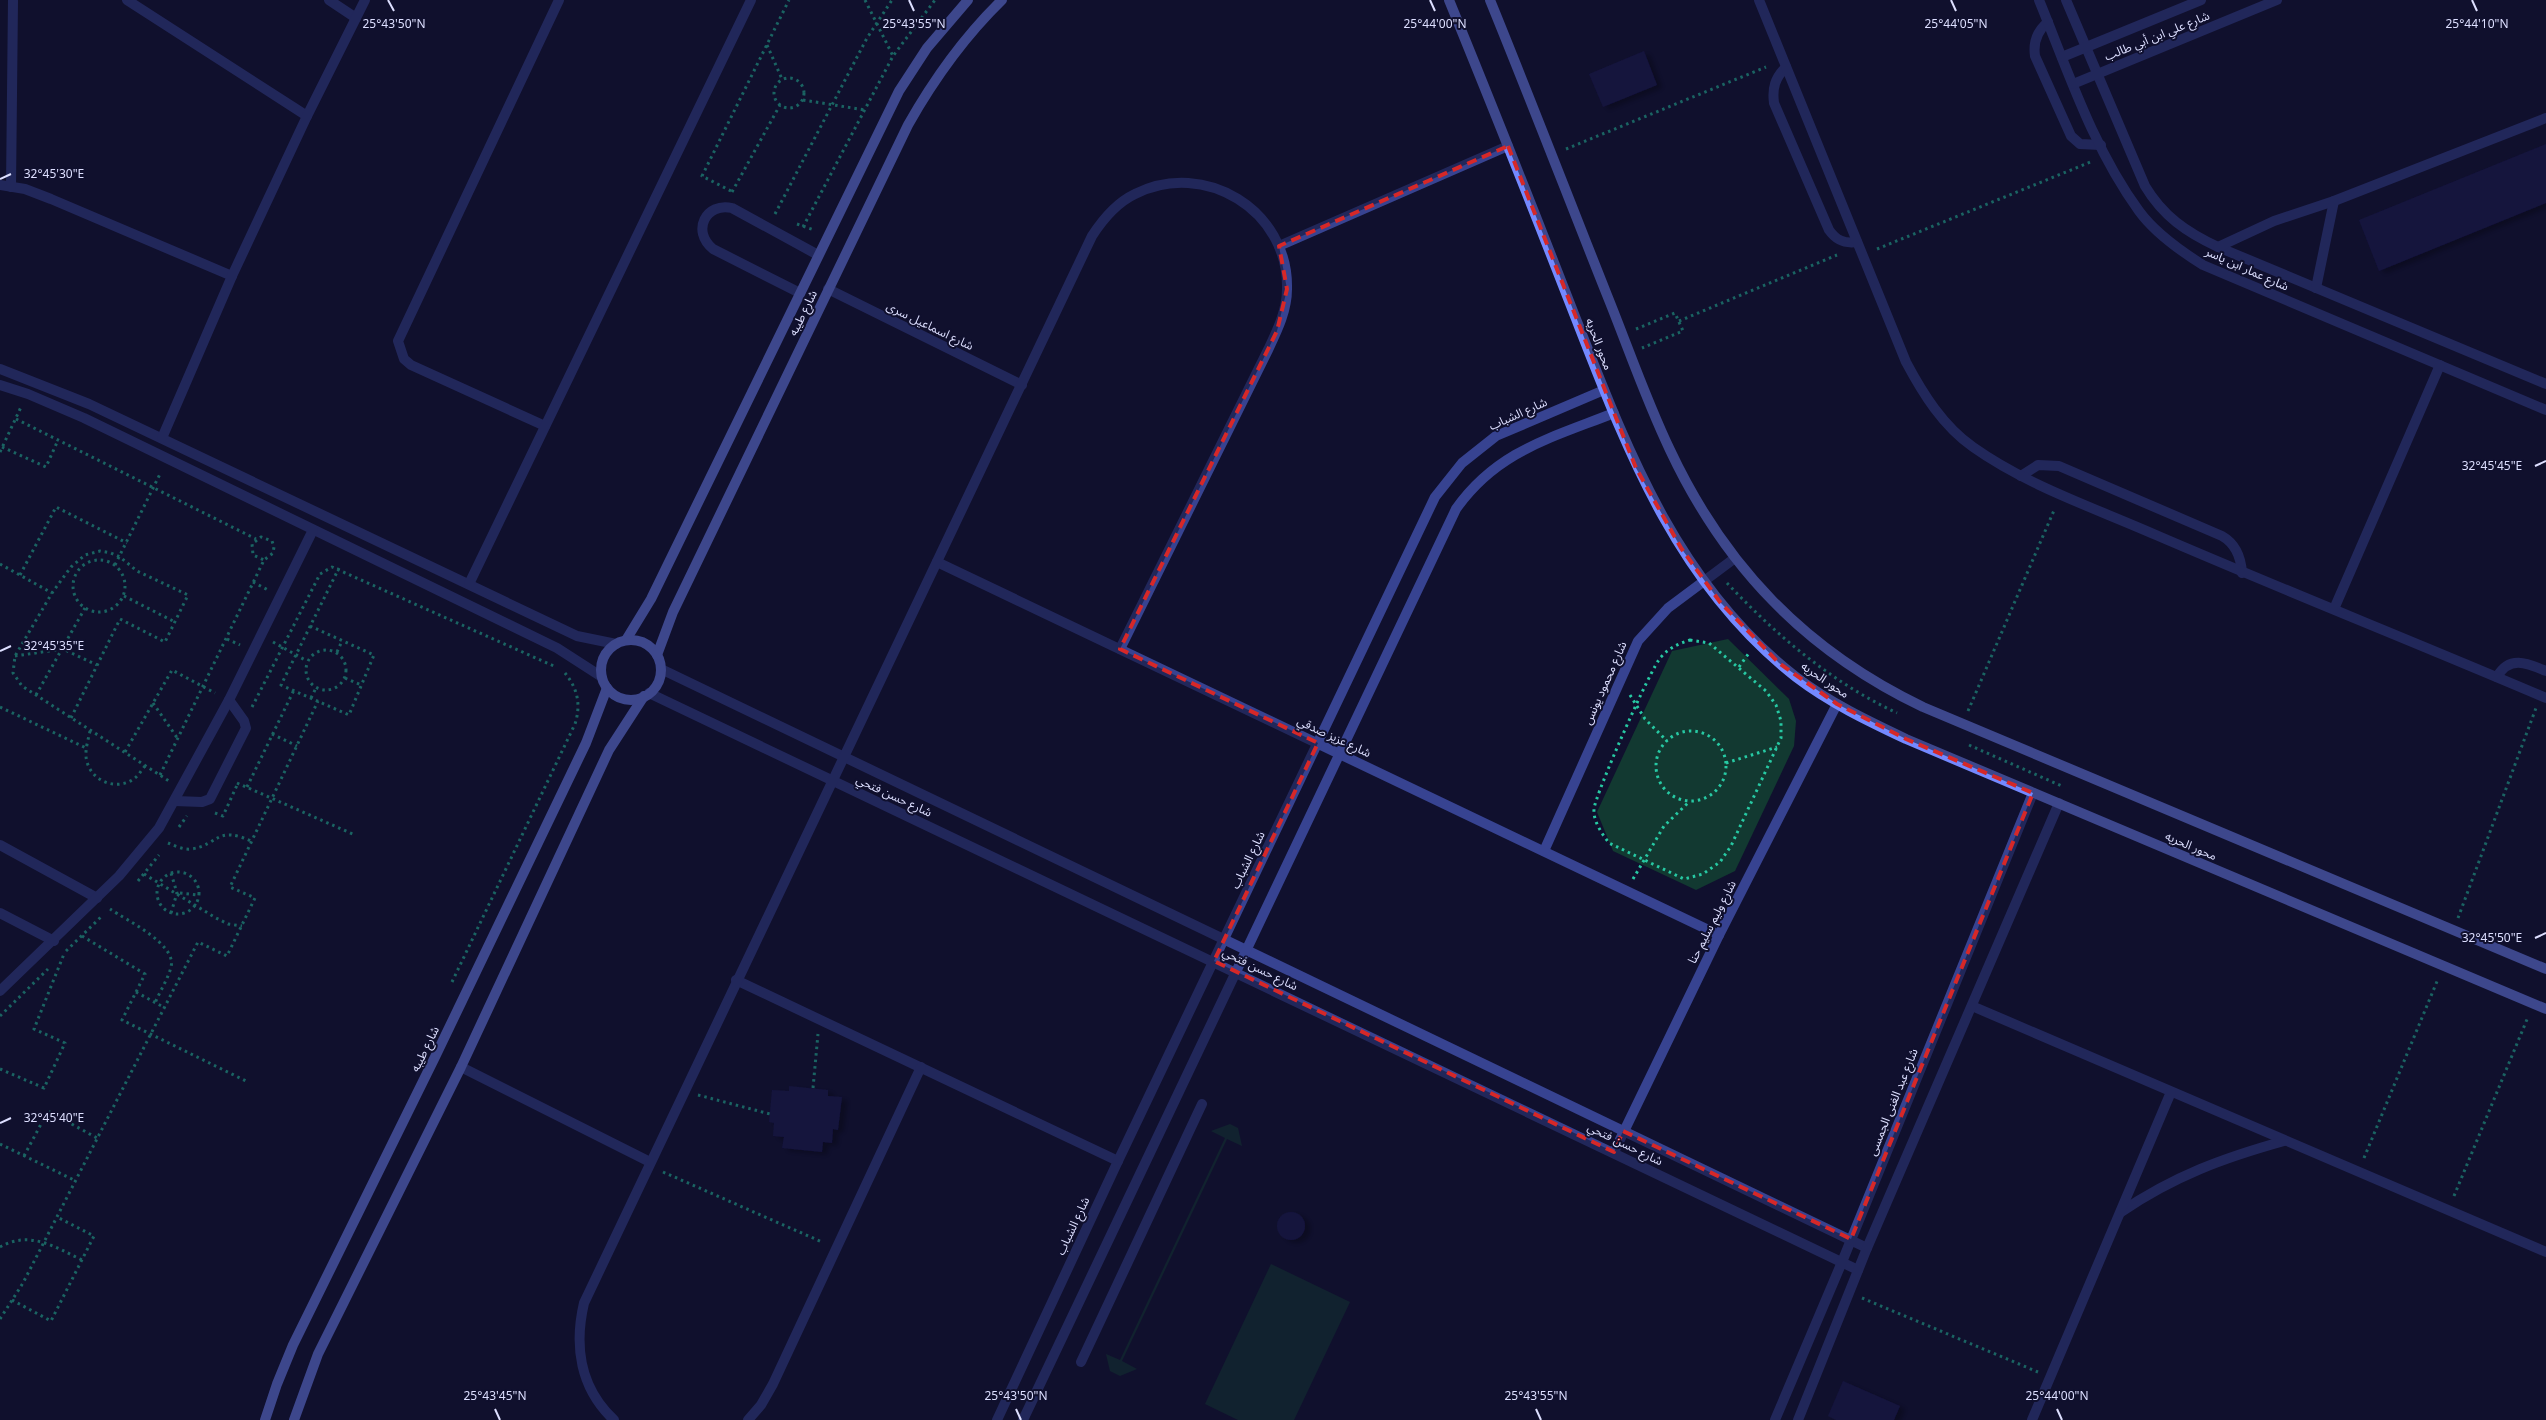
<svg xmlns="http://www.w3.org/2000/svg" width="2546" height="1420" font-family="'Noto Sans','Noto Sans Arabic',sans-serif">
  <defs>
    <filter id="shadow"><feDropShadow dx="5.5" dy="3" stdDeviation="2.5" flood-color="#0009"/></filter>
  </defs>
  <rect width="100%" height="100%" fill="#10102e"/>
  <g fill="#123931">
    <polygon points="1728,639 1789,699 1796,721 1794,746 1735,871 1696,890 1613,851 1597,812 1672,651"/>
    <polygon points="1230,1124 1238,1128 1242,1146 1227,1139 1122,1361 1137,1369 1120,1376 1110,1371 1106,1354 1120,1360 1225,1138 1211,1131"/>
    <polygon points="1271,1264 1350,1302 1294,1420 1238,1420 1205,1404"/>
  </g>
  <g fill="#1b1a51" filter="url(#shadow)">
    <polygon points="1644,51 1657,85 1603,107 1589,74"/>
    <polygon points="2546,144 2546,203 2379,271 2359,220"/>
    <polygon points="789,1086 828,1090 828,1096 842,1097 838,1130 833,1129 832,1143 823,1142 822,1152 782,1148 784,1137 773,1136 774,1123 769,1122 772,1090 789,1091"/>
    <circle cx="1291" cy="1226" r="14"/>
    <polygon points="1843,1381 1900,1406 1894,1420 1836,1420 1828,1416"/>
  </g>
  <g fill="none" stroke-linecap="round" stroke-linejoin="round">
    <g stroke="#27c9a3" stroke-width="3" stroke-dasharray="2.5 4" stroke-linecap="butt">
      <polyline points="865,0 893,56"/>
      <polyline points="767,45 782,79"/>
      <circle cx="789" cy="93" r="15"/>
      <polyline points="803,100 865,110"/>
      <polyline points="1566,149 1766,67"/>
      <polyline points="731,191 702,176 789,0"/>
      <polyline points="732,192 780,105"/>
      <polyline points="775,214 867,38 892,0"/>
      <polyline points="797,224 814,230"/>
      <polyline points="803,227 893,56 935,0"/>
      <polyline points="1877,249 2093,161"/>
      <polyline points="1679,321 1837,255"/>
      <polyline points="1636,329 1675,313 1683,331 1642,348"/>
      <polyline points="16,419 256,539"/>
      <polyline points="2,447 46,467 58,440"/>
      <polyline points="0,452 21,407"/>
      <circle cx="99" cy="586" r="26"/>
      <polyline points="0,564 52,593"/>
      <polyline points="115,565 161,472"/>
      <polyline points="20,575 56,507 127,543"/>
      <polyline points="253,582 268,590"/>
      <path d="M1727,583C1776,635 1831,682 1897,713"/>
      <polyline points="124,596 175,622"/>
      <polyline points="310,626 374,655 349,715 281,685 339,568"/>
      <polyline points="227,639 240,645"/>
      <path d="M1690,640L1709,643L1766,691L1776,705L1781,721V738L1731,846L1720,862L1703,874L1684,879L1609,843C1602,834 1593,821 1594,809C1595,795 1651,667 1661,657C1670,647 1678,644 1690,640Z"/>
      <polyline points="273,642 307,661"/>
      <circle cx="326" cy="670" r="20"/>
      <polyline points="337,652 342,641"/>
      <polyline points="15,656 63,649 97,665"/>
      <polyline points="1739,667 1749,653"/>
      <polyline points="345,678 361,685"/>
      <polyline points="36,695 85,608"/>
      <polyline points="1630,695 1645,719 1667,741"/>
      <polyline points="311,698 316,688"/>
      <polyline points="153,703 178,739"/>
      <polyline points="0,707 86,748"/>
      <polyline points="252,707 320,574 332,567 556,667"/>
      <polyline points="1968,711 2055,508"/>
      <polyline points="71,718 120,619 165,642 188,595 137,571 120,557 111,553 100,551 85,555 71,567 52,593 15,656 13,673 22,686 169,781"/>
      <path d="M90,731C88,741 84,752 87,762C93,783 119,791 135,778C139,775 142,769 146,765"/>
      <circle cx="1691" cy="766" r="35"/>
      <polyline points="272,734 297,746"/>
      <polyline points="1969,745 2064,787"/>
      <polyline points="125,752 172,670 215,693"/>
      <polyline points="1726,763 1777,747"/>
      <polyline points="160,775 264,560 273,553 274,547 272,541 261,537 252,544 253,555 264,560"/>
      <polyline points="237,783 355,835"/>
      <polyline points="247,787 294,690"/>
      <polyline points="215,813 223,816 238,783"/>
      <polyline points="179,827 187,816"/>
      <path d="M168,843C175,846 184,850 191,849C219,845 216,825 251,841"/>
      <circle cx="178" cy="893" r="21"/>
      <polyline points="144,874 216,918 228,924 242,926"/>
      <polyline points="1633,879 1664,826 1690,801"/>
      <polyline points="138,881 159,855"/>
      <polyline points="180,893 198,895"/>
      <path d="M110,909C126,920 177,944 171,967C168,979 160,991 155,1003"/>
      <polyline points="171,913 177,893 171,873"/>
      <polyline points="2458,918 2536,708"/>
      <polyline points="82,936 145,974 122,1020 248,1082"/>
      <polyline points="66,951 103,915"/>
      <path d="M452,982L575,724C581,705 578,689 565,673"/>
      <polyline points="136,992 165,1008"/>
      <polyline points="0,1016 48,969"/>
      <polyline points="0,1069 44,1088 65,1043 34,1029 64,954"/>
      <polyline points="813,1088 818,1034"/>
      <polyline points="698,1095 770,1114"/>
      <polyline points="0,1144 76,1181"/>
      <polyline points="24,1156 48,1111 97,1138"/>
      <polyline points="2364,1158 2438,979"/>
      <polyline points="663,1172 822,1242"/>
      <polyline points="2454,1196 2528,1017"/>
      <path d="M0,1247C30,1230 55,1247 82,1260"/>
      <polyline points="1862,1298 2038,1372"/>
      <polyline points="12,1300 51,1321 94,1236 57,1217"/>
      <polyline points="0,1319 23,1283 198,942 227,956 255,898 230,887 318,701"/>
    </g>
    <g stroke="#374391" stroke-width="10">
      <path d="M2048,22C2037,31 2033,42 2035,56L2071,136L2080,144L2101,145"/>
      <path d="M1786,67C1775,78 1772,88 1774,103L1829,230C1836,240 1844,244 1857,242"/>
      <path d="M800,293L713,249C691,231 706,202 732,208L818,255"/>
      <path d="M2021,476L2038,465L2059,466L2222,536C2236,544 2241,557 2242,573"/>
      <path d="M2497,677C2509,655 2527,663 2546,671"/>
      <polyline points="175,801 202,802 210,799 246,728 244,721 229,700"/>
      <polyline points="0,845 97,898"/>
      <polyline points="0,913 54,941"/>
      <polyline points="1081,1362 1202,1104"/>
    </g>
    <g stroke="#374391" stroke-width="10">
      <polyline points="127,0 307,116"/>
      <polyline points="329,0 356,18"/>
      <path d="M1759,0L1906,362C1923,394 1943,426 1973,447C2028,486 2095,508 2156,535C2286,591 2417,643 2546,698"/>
      <path d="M2039,0C2068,71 2093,148 2139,211C2155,233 2179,250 2203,265L2546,410"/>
      <path d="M2066,0L2145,186C2163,216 2186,232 2218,247L2546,384"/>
      <polyline points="2062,57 2201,0"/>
      <polyline points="2073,84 2277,0"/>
      <polyline points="0,185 25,189 51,199 232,276"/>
      <polyline points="11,187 13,0"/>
      <polyline points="1279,246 1508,146"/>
      <polyline points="2218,247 2274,221 2334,201 2546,118"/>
      <polyline points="2316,288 2334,201"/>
      <polyline points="828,289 1022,385"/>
      <polyline points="0,369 89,404 577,636 616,644"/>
      <polyline points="0,385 28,394 84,418 557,648 602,677"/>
      <polyline points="545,426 411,365 404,359 398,341 559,0"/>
      <polyline points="162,438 232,276 307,116 365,0"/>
      <polyline points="937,562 1719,935"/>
      <polyline points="469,584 751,0"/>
      <polyline points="2334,609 2440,365"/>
      <polyline points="661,669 1867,1248"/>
      <polyline points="649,693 1858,1270"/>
      <polyline points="1544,851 1638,641 1668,608 1735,558"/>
      <polyline points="736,980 1118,1161"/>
      <polyline points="0,991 119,876 159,828 229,700 313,530"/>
      <polyline points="1972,1006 2546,1252"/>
      <polyline points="461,1067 650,1162"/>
      <polyline points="1614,1152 1719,935 1837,704"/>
      <path d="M2121,1212C2174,1176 2223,1158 2284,1141"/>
      <path d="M614,1420C580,1388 574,1346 584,1303L1092,236C1103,219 1116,203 1135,194C1204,159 1289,210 1287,289C1287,311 1277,331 1268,350L1120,649"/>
      <polyline points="748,1420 761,1405 773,1384 921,1067"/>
      <polyline points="997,1420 1118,1161 1435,497 1462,463 1496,436 1604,390"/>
      <path d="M1023,1420L1456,509C1497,451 1551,438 1614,413"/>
      <polyline points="1775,1420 1842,1262 2033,793"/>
      <polyline points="1798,1420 1867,1248 2059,803"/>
      <polyline points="2032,1420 2171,1092"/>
    </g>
    <g stroke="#7489ff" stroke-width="10">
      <path d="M1449,0C1490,100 1530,201 1569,301C1624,441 1673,581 1796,677C1830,703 1868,721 1906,739L2546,1009"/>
      <path d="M1490,0C1530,98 1568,197 1607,295C1628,347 1646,400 1670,450C1725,567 1806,651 1923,707L2546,969"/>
      <polyline points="626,640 651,599 899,91 927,48 968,0"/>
      <circle cx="631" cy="670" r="30"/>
      <path d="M657,655L673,612L908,125C934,79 964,37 1002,0"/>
      <polyline points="265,1420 277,1384 293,1345 435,1057 586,743 607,688"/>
      <polyline points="294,1420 318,1354 461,1067 609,750 644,696"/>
    </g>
  </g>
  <path d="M0 0H2546V1420H0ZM1508,146L1636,468L1681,548L1720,602L1779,663L1837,704L1906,739L2033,793L1851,1239L1623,1131L1614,1152L1214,961L1318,743L1120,649L1277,331L1287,289L1279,246Z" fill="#10102e" fill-opacity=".55" fill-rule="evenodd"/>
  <path fill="none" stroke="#d62828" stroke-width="4" stroke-dasharray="10 6" stroke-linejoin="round" d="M1508,146L1636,468L1681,548L1720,602L1779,663L1837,704L1906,739L2033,793L1851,1239L1623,1131L1614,1152L1214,961L1318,743L1120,649L1277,331L1287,289L1279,246Z"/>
  <path fill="none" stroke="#dddfff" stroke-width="2" d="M388,0L394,11M909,0L914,11M1430,0L1435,11M1951,0L1956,11M2472,0L2477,11M0,179L11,174M2535,466L2546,461M0,651L11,646M2535,938L2546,933M0,1123L11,1118M495,1409L500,1420M1016,1409L1021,1420M1536,1409L1541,1420M2057,1409L2062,1420"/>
  <g text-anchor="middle" stroke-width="4" stroke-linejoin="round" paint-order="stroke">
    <g font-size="12" fill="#dddfff" stroke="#10102e">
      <text transform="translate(2157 36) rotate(-22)" y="4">شارع علي ابن أبي طالب</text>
      <text transform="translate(2247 269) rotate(24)" y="4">شارع عمار ابن ياسر</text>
      <text transform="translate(803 313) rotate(-64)" y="4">شارع طيبه</text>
      <text transform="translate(930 326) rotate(26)" y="4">شارع اسماعيل سرى</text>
      <text transform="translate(1599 344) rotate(69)" y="4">محور الحريه</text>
      <text transform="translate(1518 414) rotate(-24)" y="4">شارع الشباب</text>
      <text transform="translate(1825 680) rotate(34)" y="4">محور الحريه</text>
      <text transform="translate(1605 683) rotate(-66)" y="4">شارع محمود يونس</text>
      <text transform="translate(1334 737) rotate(25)" y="4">شارع عزيز صدقي</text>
      <text transform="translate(894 796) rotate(25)" y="4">شارع حسن فتحي</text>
      <text transform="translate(2191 846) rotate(23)" y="4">محور الحريه</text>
      <text transform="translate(1248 860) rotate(-64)" y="4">شارع الشباب</text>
      <text transform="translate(1712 922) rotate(-63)" y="4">شارع وليم سليم حنا</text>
      <text transform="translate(1260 969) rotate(26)" y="4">شارع حسن فتحي</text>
      <text transform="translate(425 1049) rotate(-64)" y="4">شارع طيبه</text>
      <text transform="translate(1893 1102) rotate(-68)" y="4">شارع عبد الغنى الجمسى</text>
      <text transform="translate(1625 1144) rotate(26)" y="4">شارع حسن فتحي</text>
      <text transform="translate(1073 1226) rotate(-65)" y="4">شارع الشباب</text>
    </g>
  </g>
  <g font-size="12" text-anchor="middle" fill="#dddfff" stroke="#10102e" stroke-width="4" stroke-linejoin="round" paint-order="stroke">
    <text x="394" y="28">25°43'50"N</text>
    <text x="914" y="28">25°43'55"N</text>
    <text x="1435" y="28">25°44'00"N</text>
    <text x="1956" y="28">25°44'05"N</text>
    <text x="2477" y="28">25°44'10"N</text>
    <text x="54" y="178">32°45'30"E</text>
    <text x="2492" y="470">32°45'45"E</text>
    <text x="54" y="650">32°45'35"E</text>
    <text x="2492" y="942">32°45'50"E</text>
    <text x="54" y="1122">32°45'40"E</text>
    <text x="495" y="1400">25°43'45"N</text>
    <text x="1016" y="1400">25°43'50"N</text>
    <text x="1536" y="1400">25°43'55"N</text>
    <text x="2057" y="1400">25°44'00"N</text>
  </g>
</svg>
